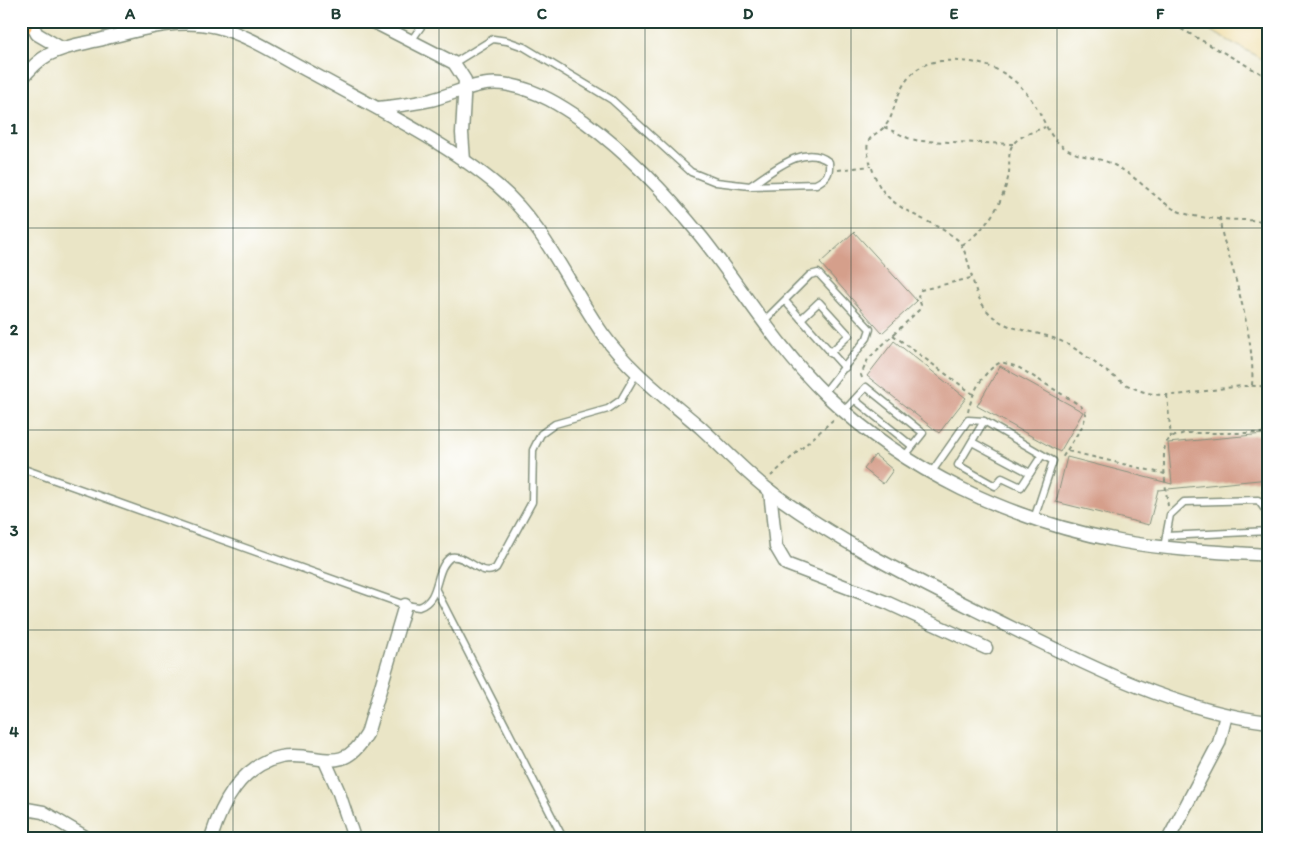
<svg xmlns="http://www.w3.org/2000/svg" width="1290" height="859" font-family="Itim,sans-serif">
  <rect width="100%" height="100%" fill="#fff"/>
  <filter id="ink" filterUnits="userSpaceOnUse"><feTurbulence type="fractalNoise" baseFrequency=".02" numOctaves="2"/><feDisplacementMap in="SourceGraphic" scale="10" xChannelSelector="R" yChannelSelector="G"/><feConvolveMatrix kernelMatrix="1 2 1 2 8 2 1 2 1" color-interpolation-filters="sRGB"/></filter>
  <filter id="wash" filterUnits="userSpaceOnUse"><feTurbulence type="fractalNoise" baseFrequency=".0096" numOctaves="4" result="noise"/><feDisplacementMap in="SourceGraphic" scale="20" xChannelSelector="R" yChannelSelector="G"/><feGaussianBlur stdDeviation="1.12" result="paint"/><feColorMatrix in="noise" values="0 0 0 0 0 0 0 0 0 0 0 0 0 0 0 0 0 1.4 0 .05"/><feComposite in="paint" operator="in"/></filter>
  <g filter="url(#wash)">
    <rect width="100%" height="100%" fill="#eae5c6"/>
    <polygon fill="#eeda9e" stroke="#868c69" points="1193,21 1269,21 1269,43 1262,59"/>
    <g id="blocks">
      <g fill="#d59f8b">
        <polygon points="854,232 917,301 882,333 820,263"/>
        <polygon points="894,341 966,398 939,433 867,376"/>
        <polygon points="1000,366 1083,412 1060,452 977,406"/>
        <polygon points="1264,434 1269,479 1158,490 1149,525 1056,502 1067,457 1172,484 1168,443"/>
        <polygon points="875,455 893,470 883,484 864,469"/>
      </g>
    </g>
  </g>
  <g filter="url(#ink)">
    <use href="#blocks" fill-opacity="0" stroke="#84917d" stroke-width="1"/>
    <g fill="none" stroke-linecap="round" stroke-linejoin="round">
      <defs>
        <g id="service">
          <polyline points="411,41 425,21"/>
          <path d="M454,63L493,39L507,41L524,47L612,100L691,172L716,182L750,186L816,184C827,178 830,174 829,162C804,142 772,172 750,186"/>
          <polyline points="785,301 845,368"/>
          <polyline points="801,319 819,302 849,335 830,353"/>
          <polyline points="763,322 810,275 818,273 870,329 867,338 824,393"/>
          <polyline points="855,400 912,446"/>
          <polyline points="844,411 866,387 923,433 904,457"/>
          <polyline points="984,421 958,465 995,486 1002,478 1021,487 1042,455"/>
          <polyline points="972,442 1030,473"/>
          <path d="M21,468L405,605L419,607C442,599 433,569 451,557C467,554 482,579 496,568L532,502L533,450L541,434L555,424L608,409L621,400L636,374"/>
          <polyline points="931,473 968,420 984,421 1053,461 1034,519"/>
          <polyline points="1166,536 1269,531"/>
          <polyline points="1164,547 1170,515 1184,502 1258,500 1269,515"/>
          <polyline points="436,590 563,838"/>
        </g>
        <g id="minor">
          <polyline points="30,21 37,34 61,48"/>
          <polyline points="372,21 454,63 465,80 462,133 464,161"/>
          <path d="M21,80C29,70 37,61 48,55C64,46 82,44 99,40C138,30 177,17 217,27C251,36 281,57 312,73C372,106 446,142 498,186C545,226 568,284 602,333C629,371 665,397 700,427C722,447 743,470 766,488C834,540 912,578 988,616C1077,660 1170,710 1269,722"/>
          <path d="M378,108C396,106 413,104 431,100C457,93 481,79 509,85C537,90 562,106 585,122C630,155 668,195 703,239C744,291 777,348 826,395C907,472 1009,520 1119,541C1168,550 1219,552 1269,555"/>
          <polyline points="770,491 776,547 786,564 888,603 986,648"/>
          <polyline points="325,761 338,790 354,838"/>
          <polyline points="21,808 43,812 87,838"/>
          <path d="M211,838C222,803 241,765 281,757C317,750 341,779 367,734L405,605"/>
          <polyline points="1169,838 1219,743 1226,715"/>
        </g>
        <polyline id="trunk" points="21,26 22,21"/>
      </defs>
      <use href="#service" stroke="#84917d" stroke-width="9"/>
      <use href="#minor" stroke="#84917d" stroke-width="15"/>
      <use href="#trunk" stroke="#84917d" stroke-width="24"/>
      <g stroke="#84917d" stroke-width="2" stroke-dasharray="4 4" stroke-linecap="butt">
        <polyline points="1167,21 1269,78"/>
        <polyline points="884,127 908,138 919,141 1013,144"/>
        <polyline points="838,170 871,166"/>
        <path d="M1220,217C1221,237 1226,245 1231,263C1241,298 1255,349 1252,385"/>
        <path d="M1269,221C1242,219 1195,222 1172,208C1152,195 1136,176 1114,165C1100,157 1082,158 1068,150C1046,137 1046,120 1033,102C1010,68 980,59 941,61C912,63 900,86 893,111C882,147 853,121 876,179C889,212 934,219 959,241C972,261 970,288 985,308C1002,331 1028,329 1053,338C1094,352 1119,396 1167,395C1202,395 1233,382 1269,387"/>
        <path d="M962,245C987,229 1004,202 1009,173C1010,163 1007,151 1014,143C1021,135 1036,131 1045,127"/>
        <polyline points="893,335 973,394"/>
        <polyline points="862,378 861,375 868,359 919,310 921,305 918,296 921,290 971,278"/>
        <polyline points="1167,395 1171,438"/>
        <path d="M968,412C972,393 983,371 1001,362L1018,367L1081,406L1086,414L1083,425L1062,458"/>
        <polyline points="1068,451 1165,474"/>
        <polyline points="771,476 834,419"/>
        <polyline points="1262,493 1269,482"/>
        <path d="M1168,506C1166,493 1162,457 1165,446C1167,437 1177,436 1184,433H1269"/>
      </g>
      <use href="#service" stroke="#fff" stroke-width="6"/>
      <use href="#minor" stroke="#fff" stroke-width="12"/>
      <use href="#trunk" stroke="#fdbc70" stroke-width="21"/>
    </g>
  </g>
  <path fill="none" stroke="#1f3d34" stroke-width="1" stroke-opacity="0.55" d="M233,21V838M439,21V838M645,21V838M851,21V838M1057,21V838M21,228H1269M21,430H1269M21,630H1269"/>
  <rect width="1290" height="859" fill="none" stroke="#fff" stroke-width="55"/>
  <rect x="28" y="28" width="1234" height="804" fill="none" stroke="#1f3d34" stroke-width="2"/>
  <g font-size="16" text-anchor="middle" font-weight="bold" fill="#1f3d34">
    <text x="130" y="19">A</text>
    <text x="336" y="19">B</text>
    <text x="542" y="19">C</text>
    <text x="748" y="19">D</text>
    <text x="954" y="19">E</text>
    <text x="1160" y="19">F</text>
    <text x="14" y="134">1</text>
    <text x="14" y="335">2</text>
    <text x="14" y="536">3</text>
    <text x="14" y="737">4</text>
  </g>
</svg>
